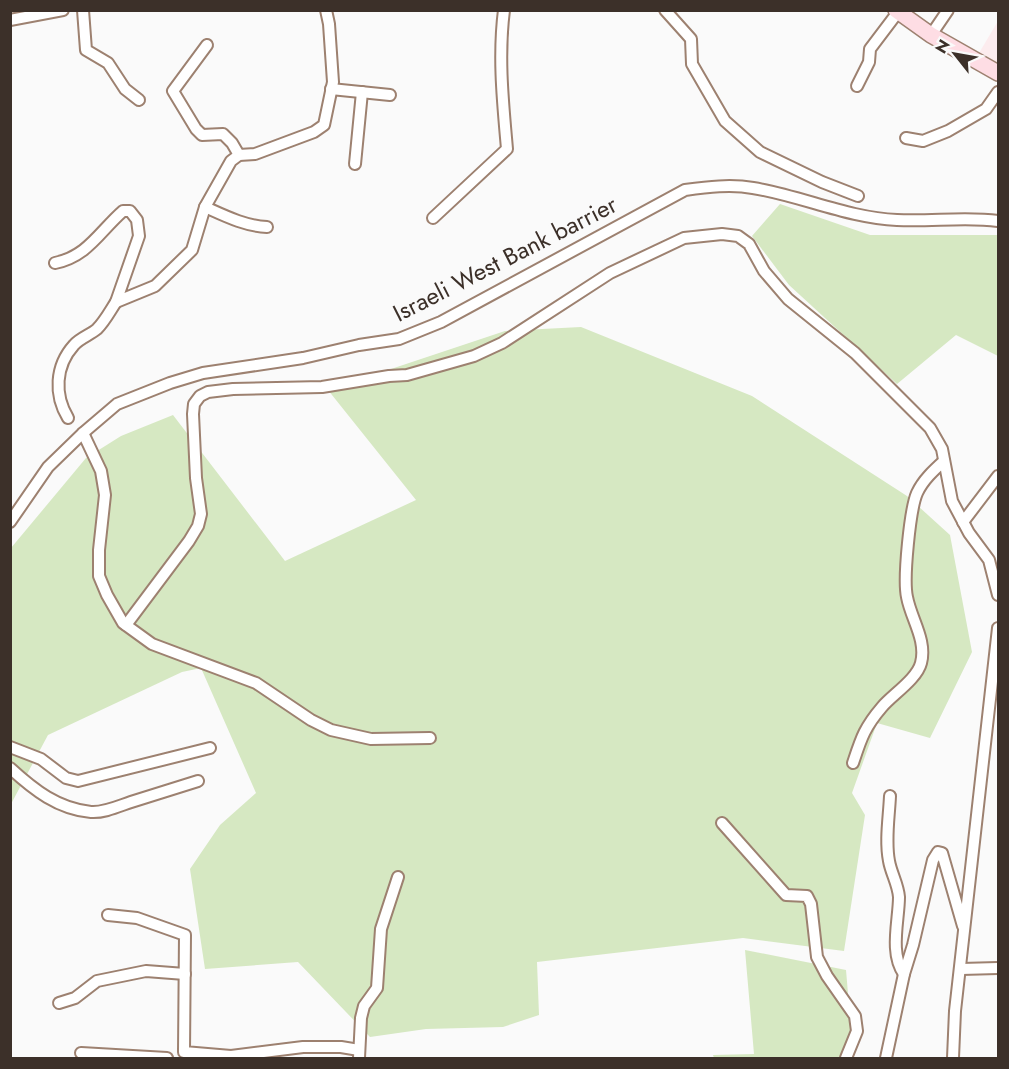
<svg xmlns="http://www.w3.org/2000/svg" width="1009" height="1069" font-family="Jost,sans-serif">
  <rect width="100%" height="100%" fill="#fafafa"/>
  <polygon fill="#fcecee" points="998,21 998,63 979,53"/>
  <g fill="#d6e8c2">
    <polygon points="780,204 870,235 998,235 998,356 956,335 897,384 789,285 752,236"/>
    <polygon points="581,327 752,396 907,496 950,535 972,652 930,738 877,723 852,793 865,815 844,951 743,938 537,962 539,1015 503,1027 426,1029 370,1037 298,962 205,969 190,869 220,825 256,793 201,668 182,672 48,735 11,804 11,548 86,458 121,436 173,415 285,561 416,500 328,390 505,331"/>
    <polygon points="745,950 846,970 853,1052 842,1058 714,1058 713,1055 754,1054"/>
  </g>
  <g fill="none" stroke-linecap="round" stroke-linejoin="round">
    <defs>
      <g id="minor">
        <polyline points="83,10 86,50 108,63 125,89 139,100"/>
        <polyline points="665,10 691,39 692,64 725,121 760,152 822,182 858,196"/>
        <polyline points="10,20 63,10"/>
        <polyline points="931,35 948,10"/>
        <polyline points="207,45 173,91 196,129 202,135 223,134 232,143 239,155"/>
        <polyline points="857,86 869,62 870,49 898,12"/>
        <polyline points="331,89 390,95"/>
        <polyline points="906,138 923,141 948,131 986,109 998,92"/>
        <polyline points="355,164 362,92"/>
        <path d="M205,207C225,216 245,226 267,227"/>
        <path d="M433,218L507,149C503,103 498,57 504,10"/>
        <path d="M55,263C88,256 99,232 123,211H130L137,220L139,236L116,302L155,286L192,250L205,207L231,161L239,155L255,154L314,132L324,125L333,82L329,24L326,10"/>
        <path d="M68,418C54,395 55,366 74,345C80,338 90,335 97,329C105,321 110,311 116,302"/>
        <polyline points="83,433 101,471 105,495 99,550 99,576 107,595 123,623 152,644 256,683 311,720 331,730 371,739 430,738"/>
        <path d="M10,522L48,467L83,433L117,404L170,383L203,373L303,358L359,345L399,339L441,322L685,190C707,187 731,184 753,188C802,196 848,218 897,220C931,222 965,216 998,221"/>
        <polyline points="963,522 998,476"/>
        <polyline points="126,625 189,541 198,526 201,514 196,478 193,414 194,404 200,396 208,392 233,389 322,387 389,376 407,375 474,356 502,343 610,273 684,238 722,234 738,236 749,244 764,271 788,299 855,353 930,428 942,449 952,501 969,533 989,560 998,595"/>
        <polyline points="10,747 41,759 66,778 78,781 210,748"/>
        <path d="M853,763C861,739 864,728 882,707C892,695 917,679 921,663C927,640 911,619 907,597C903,579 910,509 917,493C923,480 934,470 944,461"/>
        <path d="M10,768C34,790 58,809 91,812C104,813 119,806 131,802C154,795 176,788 198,781"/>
        <path d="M890,796C889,818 885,840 889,861C891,873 898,884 899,897C899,920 889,953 904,974"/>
        <polyline points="722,823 786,895 807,896 811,904 817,957 827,976 855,1016 857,1031 846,1058"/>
        <polyline points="108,915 137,918 185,935 184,1052 231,1056 303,1047 341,1047 359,1050"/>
        <polyline points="961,969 998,968"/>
        <polyline points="59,1003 75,998 97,981 146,971 185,974"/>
        <polyline points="81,1053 167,1058"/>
        <polyline points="359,1058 361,1018 364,1006 377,988 381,929 398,877"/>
        <polyline points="886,1058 904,974 913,945 933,860 938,852 942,853 963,926"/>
        <polyline points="953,1058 955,1011 998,628"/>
      </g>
      <polyline id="secondary" points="896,10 931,35 998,73"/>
    </defs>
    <use href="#minor" stroke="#9d8170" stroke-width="14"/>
    <use href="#secondary" stroke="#9d8170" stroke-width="18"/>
    <use href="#minor" stroke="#fff" stroke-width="10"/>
    <use href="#secondary" stroke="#fedde4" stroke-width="15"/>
  </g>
  <g text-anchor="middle" stroke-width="5" stroke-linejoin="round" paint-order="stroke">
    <g font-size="24" fill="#3c3029" stroke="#fafafa">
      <text transform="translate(505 259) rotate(-27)" y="8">Israeli West Bank barrier</text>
    </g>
  </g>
  <rect width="1009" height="1069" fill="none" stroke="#3c3029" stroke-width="24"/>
  <g transform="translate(955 54) rotate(301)" stroke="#fafafa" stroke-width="4.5" paint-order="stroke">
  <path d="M0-4.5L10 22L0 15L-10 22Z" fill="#3c3029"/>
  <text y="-9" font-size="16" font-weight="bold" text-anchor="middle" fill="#3c3029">N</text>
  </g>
</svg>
